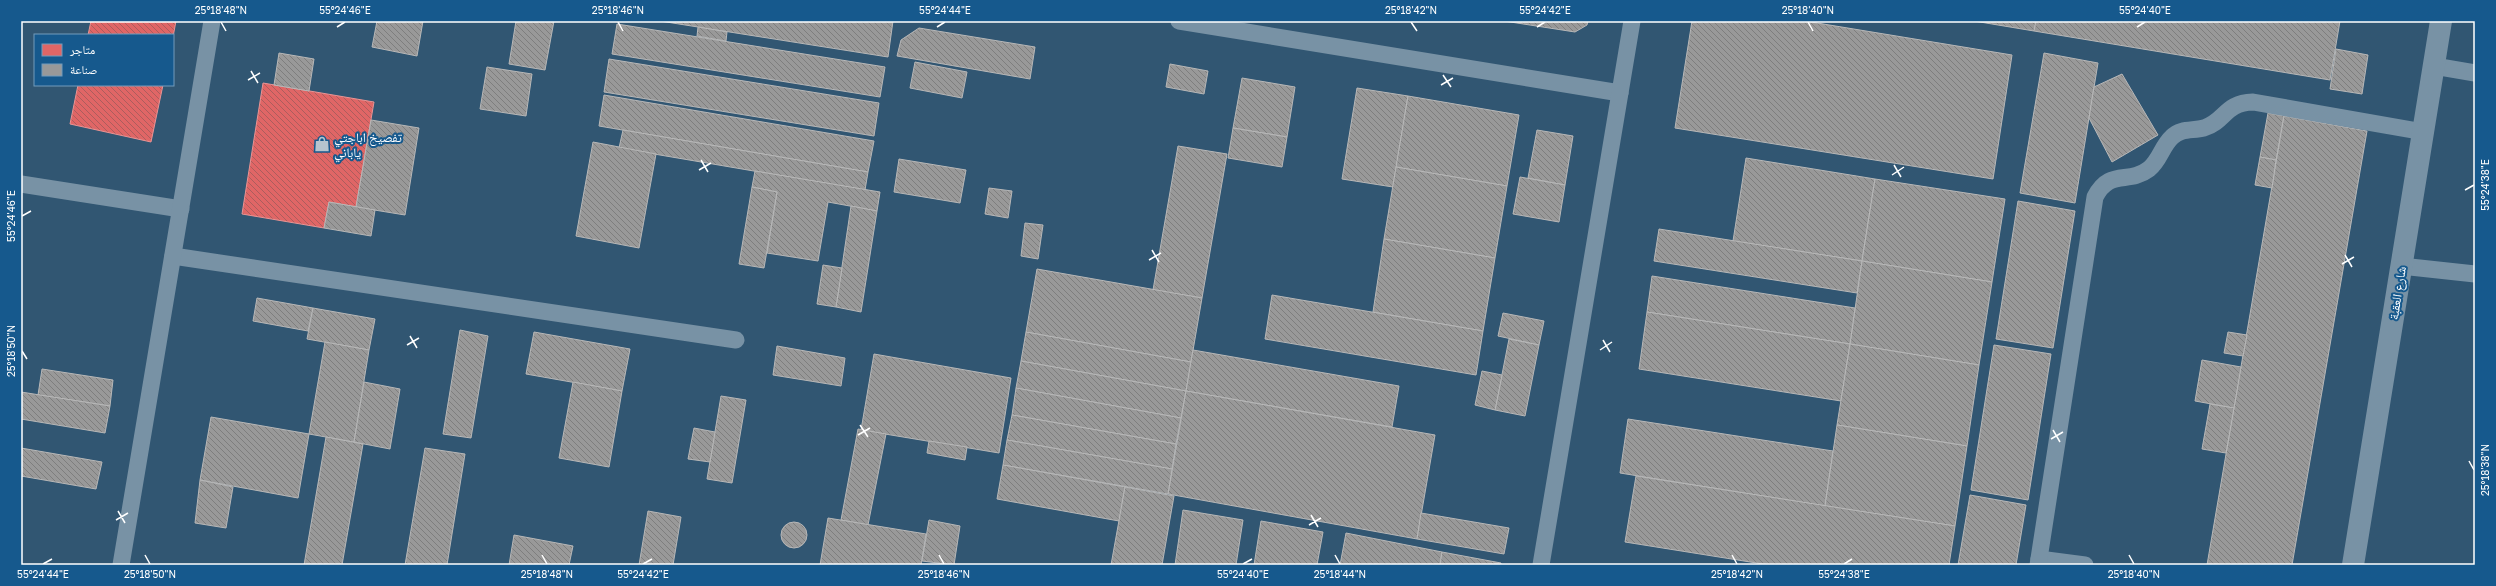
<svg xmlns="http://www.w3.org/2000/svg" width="2496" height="586" font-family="'Golos Text','Noto Naskh Arabic',sans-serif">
  <defs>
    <pattern id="shops-back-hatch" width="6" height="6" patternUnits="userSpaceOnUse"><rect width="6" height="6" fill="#e06666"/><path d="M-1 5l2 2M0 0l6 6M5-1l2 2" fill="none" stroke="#ac5d5d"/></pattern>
    <pattern id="industry-back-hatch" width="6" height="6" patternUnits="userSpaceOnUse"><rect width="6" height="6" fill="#999"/><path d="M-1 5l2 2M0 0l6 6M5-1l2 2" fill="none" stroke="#7e7e7e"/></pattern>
  </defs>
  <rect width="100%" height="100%" fill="#315672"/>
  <g fill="url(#shops-back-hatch)" stroke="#e99494">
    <polygon points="91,21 176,21 173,37 88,35"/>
    <polygon points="263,83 374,102 356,207 329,202 324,228 242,214"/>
    <polygon points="78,85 163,85 151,142 70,124"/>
  </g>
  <g fill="url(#industry-back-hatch)" stroke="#b8b8b8">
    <polygon points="377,21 390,23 390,21 423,21 417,56 372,47"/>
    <polygon points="516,21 554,21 545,70 509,64"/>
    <polygon points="660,21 893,21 888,57"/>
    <polygon points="1504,21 1588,21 1587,25 1575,32"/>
    <polygon points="1692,21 1805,21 2012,55 1993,179 1675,128"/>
    <polygon points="1974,21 2036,21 2034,31"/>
    <polygon points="2036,21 2340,21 2330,80 2034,31"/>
    <polygon points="617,24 885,67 880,97 612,54"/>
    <polygon points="698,27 727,32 726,41 697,36"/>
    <polygon points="919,28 1035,47 1030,79 897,56 901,40"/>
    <polygon points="2336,49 2368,55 2362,94 2330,89"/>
    <polygon points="279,53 314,59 309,91 274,85"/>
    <polygon points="2044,53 2098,63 2075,203 2020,193"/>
    <polygon points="609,59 879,103 874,136 604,92"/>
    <polygon points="915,62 967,72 962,98 910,88"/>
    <polygon points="1170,64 1208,71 1204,94 1166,87"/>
    <polygon points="487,67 532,74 526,116 480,109"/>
    <polygon points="2122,74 2158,135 2112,162 2089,118 2094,87"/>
    <polygon points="1242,78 1295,87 1287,137 1233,128"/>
    <polygon points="1357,88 1408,96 1393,187 1342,179"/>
    <polygon points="604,95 874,141 868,172 599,126"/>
    <polygon points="1408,96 1519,115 1507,186 1396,167"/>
    <polygon points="2268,113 2284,116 2276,160 2260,157"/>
    <polygon points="2284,116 2367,131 2292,565 2207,565"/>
    <polygon points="371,120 419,128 405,215 356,207"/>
    <polygon points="1233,128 1287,137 1282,167 1228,158"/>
    <polygon points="623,130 868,172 865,190 619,148"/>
    <polygon points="1537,130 1573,136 1565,185 1528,178"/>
    <polygon points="593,142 656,154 639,248 576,236"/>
    <polygon points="1178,146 1227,154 1202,298 1153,290"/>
    <polygon points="2260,157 2276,160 2272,188 2255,185"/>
    <polygon points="1746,158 1875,179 1862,261 1733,241"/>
    <polygon points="899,159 966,170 960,203 894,192"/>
    <polygon points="1396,167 1507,186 1495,258 1384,239"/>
    <polygon points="755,171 880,192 877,211 828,202 818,261 767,253 777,192 752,187"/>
    <polygon points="1520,177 1565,185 1559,222 1513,214"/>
    <polygon points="1875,179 2005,199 1992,282 1862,261"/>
    <polygon points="752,187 777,192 764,268 739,264"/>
    <polygon points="989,188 1012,191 1008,218 985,214"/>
    <polygon points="2018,201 2075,211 2053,348 1996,339"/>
    <polygon points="329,202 375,210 371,236 324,228"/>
    <polygon points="851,206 877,211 861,312 836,307"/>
    <polygon points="1025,223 1043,225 1038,259 1021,256"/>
    <polygon points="1659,229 1862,261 1857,293 1654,261"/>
    <polygon points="1384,239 1495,258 1483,331 1373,312"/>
    <polygon points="1862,261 1992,282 1979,365 1850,344"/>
    <polygon points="823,265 842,268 836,307 817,304"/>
    <polygon points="1037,269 1202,298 1191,362 1026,332"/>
    <polygon points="1652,276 1855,308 1850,344 1647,312"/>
    <polygon points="1272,295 1483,331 1476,375 1265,339"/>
    <polygon points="257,298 313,308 308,331 253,321"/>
    <polygon points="313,308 375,319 369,350 307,339"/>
    <polygon points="1647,312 1850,344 1841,401 1639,369"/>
    <polygon points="1503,313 1544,321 1539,345 1498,336"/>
    <polygon points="460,330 488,336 471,438 443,434"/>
    <polygon points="534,332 630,349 622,391 526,374"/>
    <polygon points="1026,332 1191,362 1186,391 1021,361"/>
    <polygon points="2228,332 2247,335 2243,356 2224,353"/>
    <polygon points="1509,339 1539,345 1525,416 1495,410"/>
    <polygon points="325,342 369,350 354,442 309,434"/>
    <polygon points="1850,344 1979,365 1967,446 1837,425"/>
    <polygon points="1994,345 2051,354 2028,500 1971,490"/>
    <polygon points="777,346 845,358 841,386 773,375"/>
    <polygon points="1193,350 1399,386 1392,427 1186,391"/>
    <polygon points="874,354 1011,378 999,453 861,430"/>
    <polygon points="2202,360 2241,367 2234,408 2195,401"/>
    <polygon points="1021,361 1186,391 1181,418 1016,388"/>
    <polygon points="42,369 113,380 110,406 38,395"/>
    <polygon points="1482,371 1502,375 1495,410 1475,405"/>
    <polygon points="364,382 400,389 390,449 354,442"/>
    <polygon points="573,382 622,391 609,467 559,458"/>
    <polygon points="1016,388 1181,418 1176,444 1012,415"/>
    <polygon points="1186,391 1435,435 1417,539 1168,494"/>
    <polygon points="21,392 110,406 105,433 21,419"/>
    <polygon points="721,396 746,400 732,483 707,479"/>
    <polygon points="2210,404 2234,408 2226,453 2202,449"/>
    <polygon points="1012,415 1176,444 1172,469 1007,440"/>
    <polygon points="211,417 309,434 298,498 200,480"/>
    <polygon points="1628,419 1833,451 1825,506 1620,473"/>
    <polygon points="1837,425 1967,446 1955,526 1825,506"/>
    <polygon points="694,428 715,432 710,462 688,459"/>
    <polygon points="858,429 886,434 868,525 841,520"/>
    <polygon points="326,437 363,444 342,565 304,565"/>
    <polygon points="1007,440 1172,469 1168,494 1003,465"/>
    <polygon points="929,441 967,447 965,460 927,453"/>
    <polygon points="21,448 102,462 96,489 21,476"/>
    <polygon points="425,448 465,454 447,565 405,565"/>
    <polygon points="1003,465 1125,487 1119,521 997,499"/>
    <polygon points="1636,476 1955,526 1949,565 1769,565 1625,542"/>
    <polygon points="200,480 233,487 226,528 195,523"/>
    <polygon points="1125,487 1174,496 1162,565 1111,565"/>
    <polygon points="1970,495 2026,505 2016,565 1958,565"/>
    <polygon points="1183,510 1243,520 1236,565 1175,565"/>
    <polygon points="648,511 681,517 673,565 639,565"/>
    <polygon points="1421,513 1509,528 1504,554 1417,539"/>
    <polygon points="828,518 926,534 921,565 820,565"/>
    <polygon points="929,520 960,526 954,565 922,561"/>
    <polygon points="1261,521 1323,532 1317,565 1254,565"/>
    <circle cx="794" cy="535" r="13"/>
    <polygon points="1346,533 1442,552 1440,565 1340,565"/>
    <polygon points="514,535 573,546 569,565 509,565"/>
    <polygon points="1442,552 1501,563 1501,565 1440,565"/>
  </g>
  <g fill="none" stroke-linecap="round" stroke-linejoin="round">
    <g stroke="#7892a5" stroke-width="17">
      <polyline points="1179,21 1620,93"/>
      <polyline points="2434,66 2475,73"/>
      <polyline points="21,184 181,209"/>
      <polyline points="173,256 736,340"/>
      <polyline points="2401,266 2475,274"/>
      <polyline points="2039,559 2085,565"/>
      <polyline points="121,565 212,21"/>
      <polyline points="1541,565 1632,21"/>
      <path d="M2038,565L2095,197C2110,168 2128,185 2149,169C2160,160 2162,146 2172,137C2181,128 2192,131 2204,128C2226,121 2224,103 2253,102L2424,132"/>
    </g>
    <polyline stroke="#7892a5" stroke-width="22" points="2353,565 2441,21"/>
  </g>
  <path fill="none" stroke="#fff" stroke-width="1.5" d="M221,22L226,31M618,22L623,31M1411,22L1417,31M1808,22L1813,31M337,27L345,22M937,27L945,22M1537,27L1545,22M2137,27L2145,22M251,71L258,83M1443,75L1451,87M248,80L260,73M1441,85L1453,78M701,160L708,172M1894,165L1901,177M699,170L711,163M1892,175L1904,167M2465,190L2474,185M22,216L31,211M1152,250L1159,262M2345,255L2352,267M1149,260L1161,253M2342,264L2354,257M410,336L417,348M1603,340L1610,352M407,345L419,338M1600,350L1612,342M22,351L27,359M860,425L868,437M2053,430L2060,442M858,435L870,428M2051,439L2063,432M2469,461L2474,470M118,511L125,523M1311,515L1318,527M116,520L128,513M1309,525L1321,518M145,555L150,564M542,555L547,564M939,555L944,564M1335,555L1340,564M1732,555L1737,564M2129,555L2134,564M43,564L52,559M643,564L652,559M1243,564L1252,559M1844,564L1852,559"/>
  <defs>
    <symbol id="shop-bare" viewBox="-9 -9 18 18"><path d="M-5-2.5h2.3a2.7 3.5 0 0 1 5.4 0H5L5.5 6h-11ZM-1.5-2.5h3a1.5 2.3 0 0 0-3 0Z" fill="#b7c4ce" stroke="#16598d" stroke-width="2.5" paint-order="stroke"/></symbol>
  </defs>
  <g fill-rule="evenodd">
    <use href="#shop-bare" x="311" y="133" width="22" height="22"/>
  </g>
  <g text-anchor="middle" stroke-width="4" stroke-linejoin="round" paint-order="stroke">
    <g font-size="13" fill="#fff" stroke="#16598d" text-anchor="start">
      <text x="334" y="142">تفصيخ اباجتي<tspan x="334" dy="15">ياباني</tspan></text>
    </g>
    <g font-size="13" fill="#fff" stroke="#16598d">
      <text transform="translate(2397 293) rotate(-81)" y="5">شارع العقبة</text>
    </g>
  </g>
  <rect width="2496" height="586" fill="none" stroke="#16598d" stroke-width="44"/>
  <rect x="34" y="34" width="140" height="52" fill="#16598d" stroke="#739bbb"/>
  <rect x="42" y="44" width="20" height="12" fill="#e06666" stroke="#739bbb"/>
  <text x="70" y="54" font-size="12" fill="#ffffff">متاجر</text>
  <rect x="42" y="64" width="20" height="12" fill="#999999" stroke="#739bbb"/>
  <text x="70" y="74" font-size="12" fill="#ffffff">صناعة</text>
  <rect x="22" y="22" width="2452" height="542" fill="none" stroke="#fff" stroke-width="1.5"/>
  <g font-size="10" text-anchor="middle" fill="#fff">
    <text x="221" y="14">25°18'48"N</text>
    <text x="345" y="14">55°24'46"E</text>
    <text x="618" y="14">25°18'46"N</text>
    <text x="945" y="14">55°24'44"E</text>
    <text x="1411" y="14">25°18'42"N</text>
    <text x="1545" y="14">55°24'42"E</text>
    <text x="1808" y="14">25°18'40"N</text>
    <text x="2145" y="14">55°24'40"E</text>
    <text transform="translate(2485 185) rotate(-90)" y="4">55°24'38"E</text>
    <text transform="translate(11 216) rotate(-90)" y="4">55°24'46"E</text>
    <text transform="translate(11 351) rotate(-90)" y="4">25°18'50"N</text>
    <text transform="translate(2485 470) rotate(-90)" y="4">25°18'38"N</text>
    <text x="43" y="578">55°24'44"E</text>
    <text x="150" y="578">25°18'50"N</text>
    <text x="547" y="578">25°18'48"N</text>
    <text x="643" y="578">55°24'42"E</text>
    <text x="944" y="578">25°18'46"N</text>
    <text x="1243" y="578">55°24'40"E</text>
    <text x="1340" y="578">25°18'44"N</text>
    <text x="1737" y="578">25°18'42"N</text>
    <text x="1844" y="578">55°24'38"E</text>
    <text x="2134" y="578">25°18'40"N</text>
  </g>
</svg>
